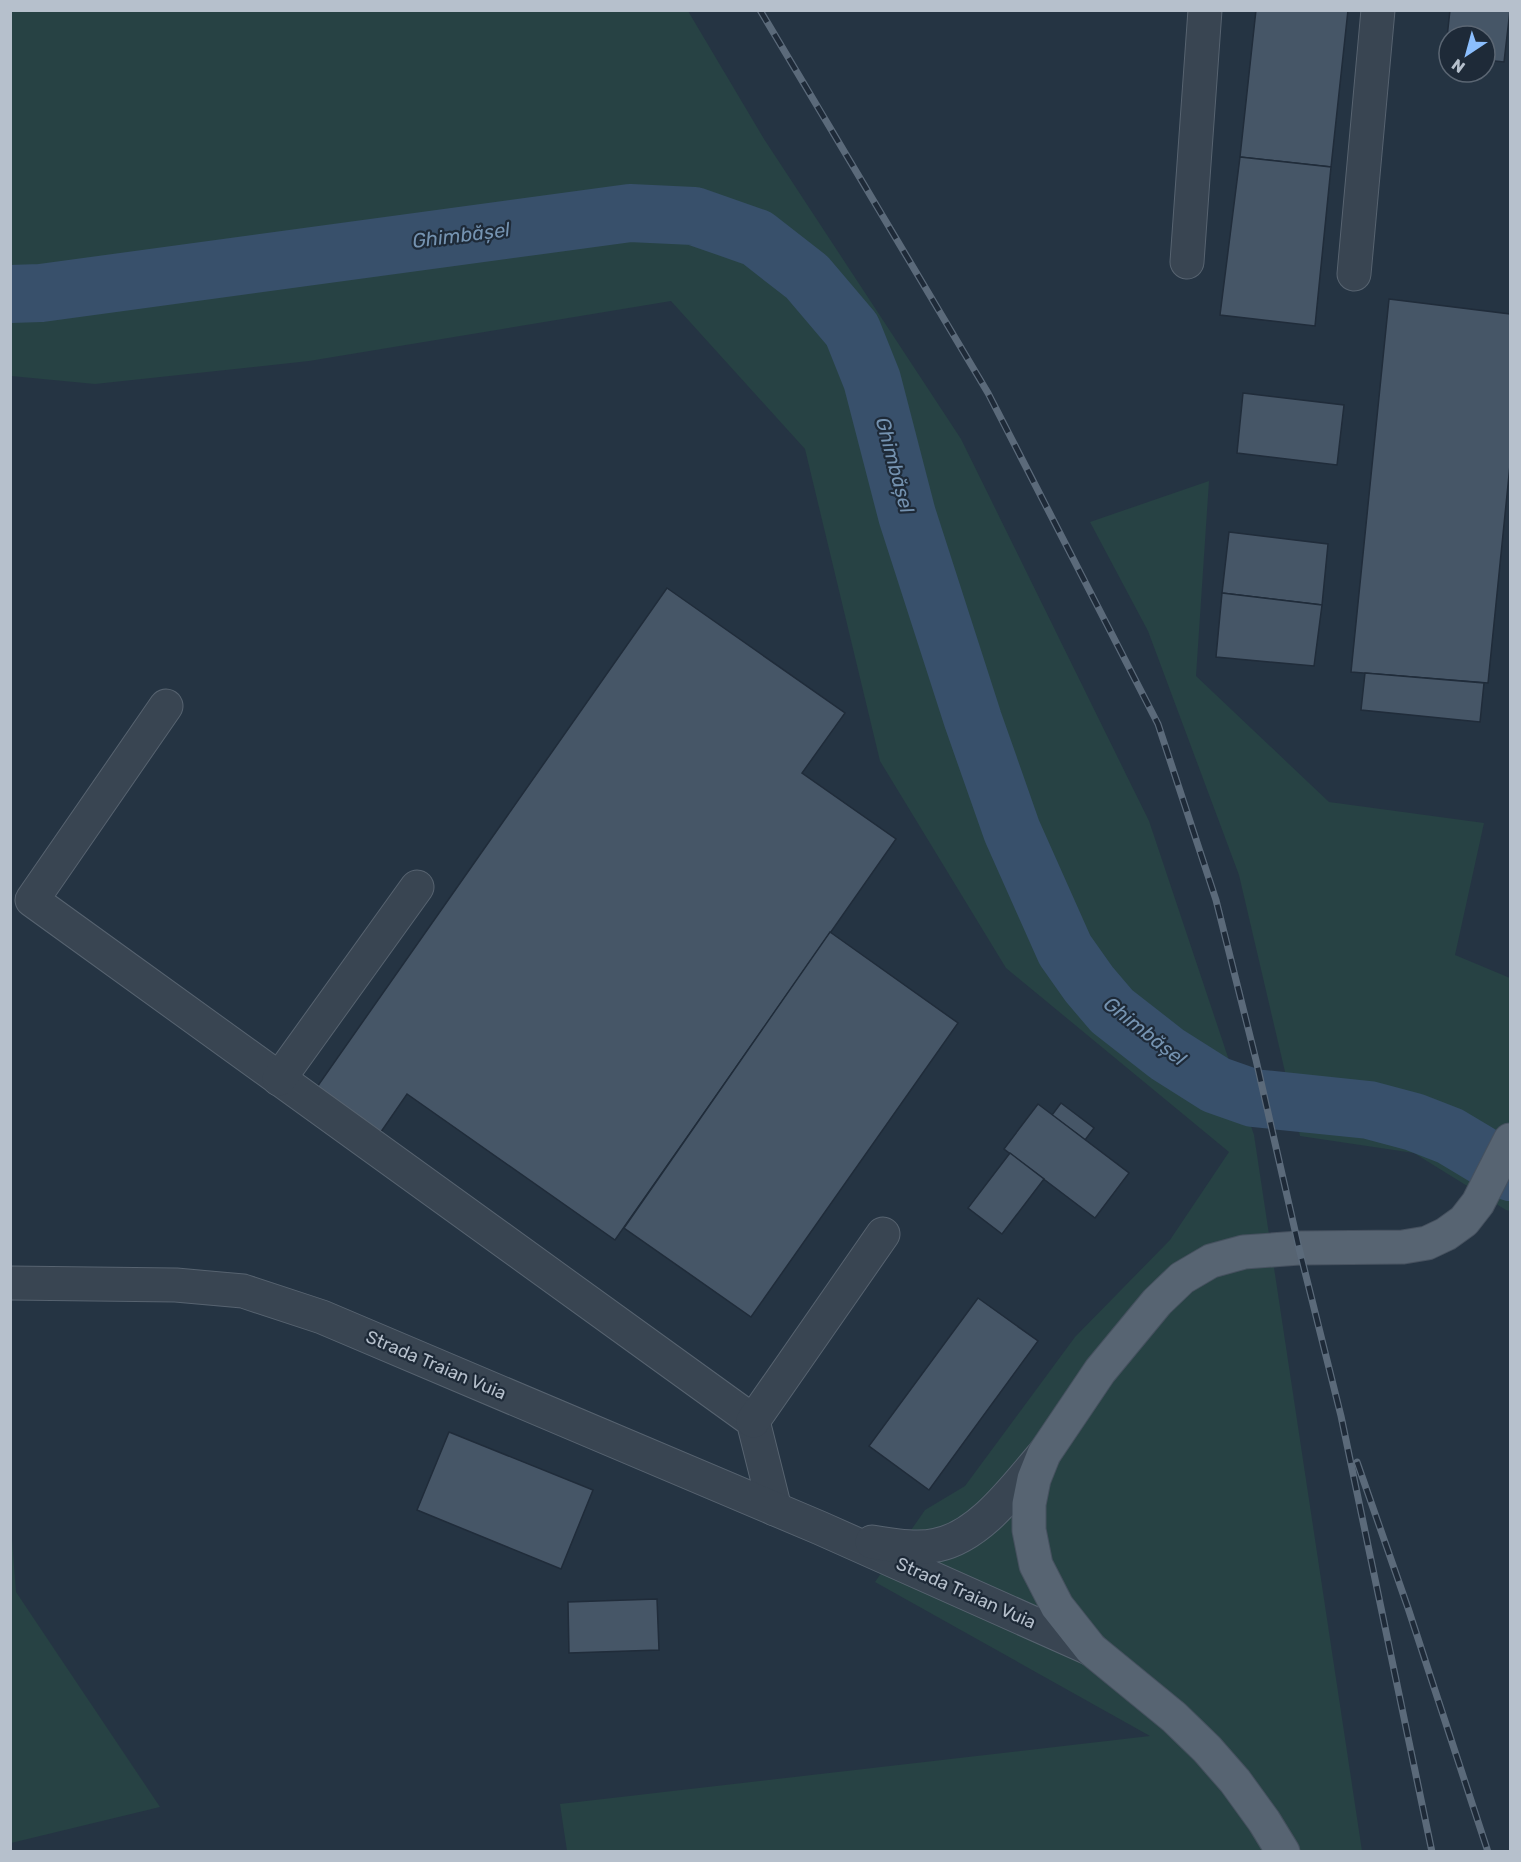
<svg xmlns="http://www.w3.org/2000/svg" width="1521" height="1862" font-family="Rubik,sans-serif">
  <rect width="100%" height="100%" fill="#253443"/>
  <g fill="#274244">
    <polygon points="10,11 688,11 764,139 961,439 1149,821 1254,1135 1362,1851 567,1851 560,1804 1150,1736 875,1582 925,1510 965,1486 1075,1337 1170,1240 1229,1152 1006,968 880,761 805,449 671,301 309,361 95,384 11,376"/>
    <polygon points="1209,481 1196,676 1329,802 1484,823 1455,955 1510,978 1510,1211 1506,1210 1414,1153 1300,1136 1239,875 1148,631 1090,522"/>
    <polygon points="11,1526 16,1592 160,1807 11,1843"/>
  </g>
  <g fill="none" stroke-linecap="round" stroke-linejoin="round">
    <polyline stroke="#38506b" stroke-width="58" points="10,294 41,293 630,213 694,216 757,238 807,277 852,330 872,380 907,515 973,720 1012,831 1065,950 1089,984 1112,1011 1167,1054 1216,1085 1253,1098 1369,1110 1414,1122 1450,1136 1510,1172"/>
  </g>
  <g fill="#465667" stroke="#202c3a" stroke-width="1.5">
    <polygon points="1256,10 1348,10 1331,167 1240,157"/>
    <polygon points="1450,10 1510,10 1504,62 1485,60 1485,36 1449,36 1449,56 1445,56"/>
    <polygon points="1240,157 1331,167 1315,326 1220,315"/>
    <polygon points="1389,299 1510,314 1510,465 1488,683 1351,672"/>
    <polygon points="1243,393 1344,405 1337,465 1237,453"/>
    <polygon points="1229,532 1328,544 1322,605 1222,593"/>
    <polygon points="667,588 845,713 802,773 896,839 615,1240 407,1094 374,1142 310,1097"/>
    <polygon points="1222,593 1322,605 1314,666 1216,657"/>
    <polygon points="1365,673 1484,683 1480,722 1361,710"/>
    <polygon points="830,932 958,1023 751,1317 624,1228"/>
    <polygon points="1061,1103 1094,1128 1085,1140 1052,1115"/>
    <polygon points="1038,1104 1129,1173 1095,1218 1004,1149"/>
    <polygon points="1010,1153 1044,1179 1002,1234 968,1208"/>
    <polygon points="978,1298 1038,1341 929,1490 869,1446"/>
    <polygon points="449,1432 593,1490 561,1569 417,1510"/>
    <polygon points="657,1599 659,1650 569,1653 568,1602"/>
  </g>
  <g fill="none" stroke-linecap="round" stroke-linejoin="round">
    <defs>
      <g id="minor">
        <polyline points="1187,262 1205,10"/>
        <polyline points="1354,274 1378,10"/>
        <polyline points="166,706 32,900 753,1421 775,1509"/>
        <polyline points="279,1079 417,887"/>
        <polyline points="10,1283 176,1285 243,1291 322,1317 820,1528 1091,1649"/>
        <polyline points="753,1421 883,1234"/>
        <path d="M872,1542C892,1545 916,1550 937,1545C981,1536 1016,1486 1044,1454"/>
      </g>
      <polyline id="major" points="1283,1852 1264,1821 1235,1781 1207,1749 1174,1717 1091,1649 1057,1606 1036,1565 1029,1530 1029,1504 1034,1479 1044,1454 1100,1371 1157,1302 1182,1278 1211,1261 1244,1252 1299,1248 1403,1247 1427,1243 1446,1234 1464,1221 1478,1203 1510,1140"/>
    </defs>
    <use href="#minor" stroke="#576370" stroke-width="35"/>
    <use href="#major" stroke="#46515f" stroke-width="35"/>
    <use href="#minor" stroke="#394552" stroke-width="33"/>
    <use href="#major" stroke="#576472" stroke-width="33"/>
    <defs>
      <g id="rail">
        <polyline points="760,10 988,393 1158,724 1216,900 1256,1060 1299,1248 1341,1416 1432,1852"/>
        <polyline points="1357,1462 1408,1608 1488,1852"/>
      </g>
    </defs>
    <use href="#rail" stroke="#5b6a7a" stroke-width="7"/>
    <use href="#rail" stroke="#1e2a38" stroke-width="4.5" stroke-dasharray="14" stroke-linecap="butt"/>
  </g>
  <g text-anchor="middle" stroke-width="4.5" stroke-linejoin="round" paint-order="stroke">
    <g font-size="18" fill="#b6c0cc" stroke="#1e2a38">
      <text transform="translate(436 1365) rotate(23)" y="6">Strada Traian Vuia</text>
      <text transform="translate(966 1593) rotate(24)" y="6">Strada Traian Vuia</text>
    </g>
    <g font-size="20" font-style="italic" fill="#7593b1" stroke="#1e2a38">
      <text transform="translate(461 235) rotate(-7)" y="7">Ghimbășel</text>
      <text transform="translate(895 465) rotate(75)" y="7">Ghimbășel</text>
      <text transform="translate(1145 1031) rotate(38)" y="7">Ghimbășel</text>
    </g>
  </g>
  <rect width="1521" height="1862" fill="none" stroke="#b6c0cc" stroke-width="24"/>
  <g transform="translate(1467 54) rotate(216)"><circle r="28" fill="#1e2a38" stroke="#5b6673" stroke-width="1.5"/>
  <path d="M0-4.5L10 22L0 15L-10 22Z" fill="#8bbefd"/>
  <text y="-9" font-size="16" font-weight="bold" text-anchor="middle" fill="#b6c0cc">N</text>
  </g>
</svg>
